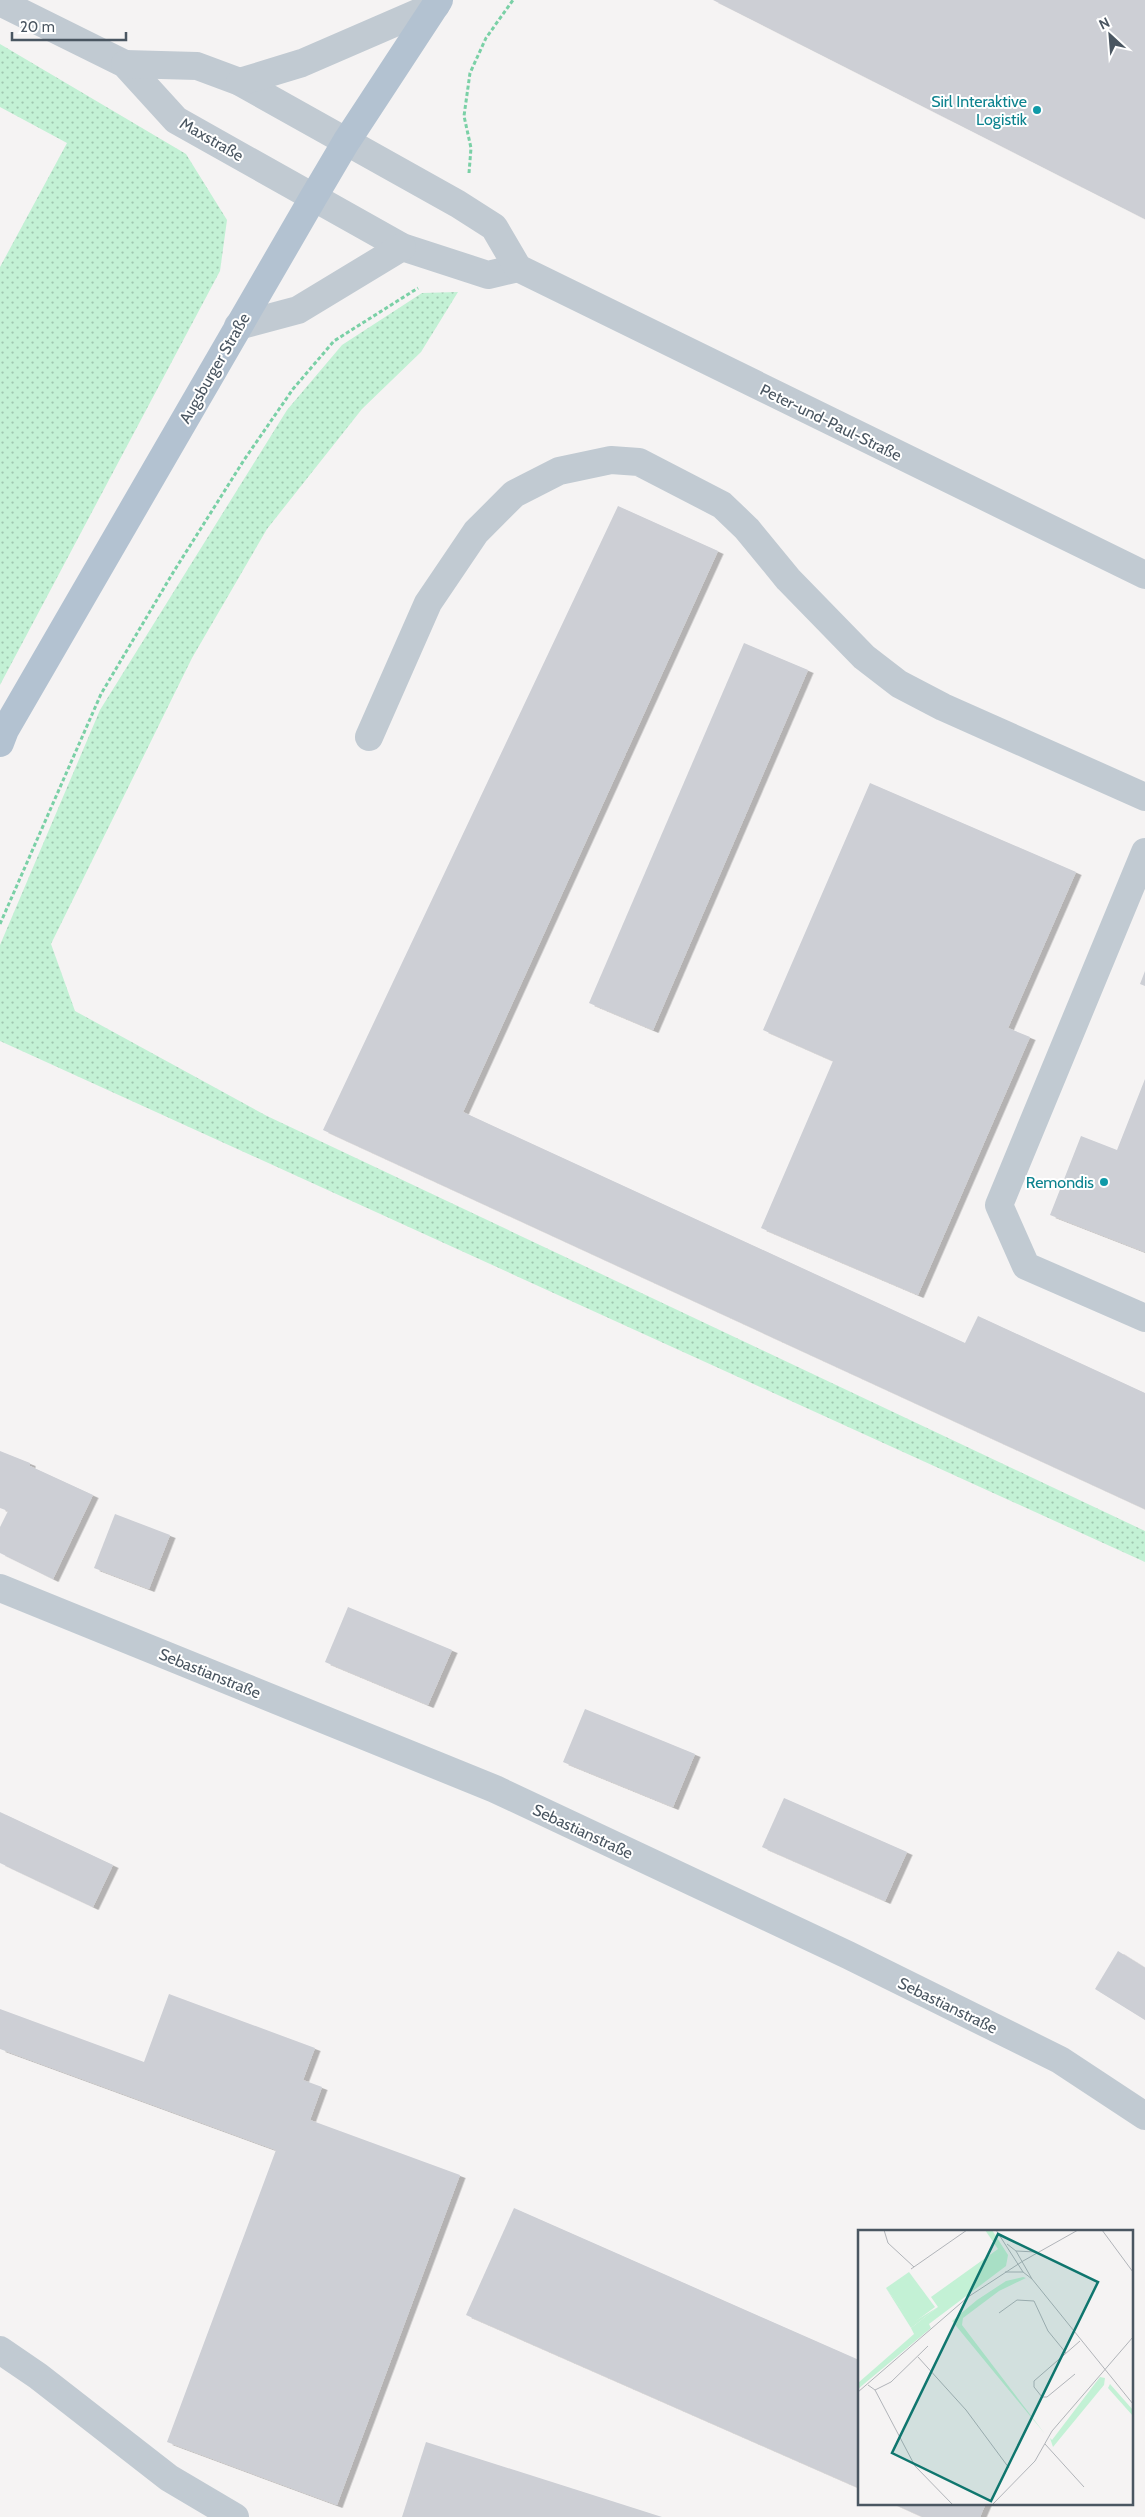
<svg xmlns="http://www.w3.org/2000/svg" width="1145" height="2517" font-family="Cabin,sans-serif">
  <defs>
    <pattern id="grass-dots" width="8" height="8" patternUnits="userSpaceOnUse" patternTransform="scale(1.25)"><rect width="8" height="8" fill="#c3f1d5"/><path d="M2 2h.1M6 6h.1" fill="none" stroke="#a0c6b0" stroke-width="1.8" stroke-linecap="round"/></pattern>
    <filter id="shadow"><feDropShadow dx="5.5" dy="3" stdDeviation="0" flood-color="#0004"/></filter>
  </defs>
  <rect width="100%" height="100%" fill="#f5f3f3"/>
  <g fill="url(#grass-dots)">
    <polygon points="0,44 186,154 227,220 220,271 0,685 0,267 67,143 0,107"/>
    <polygon points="458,292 421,352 362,409 267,529 192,658 51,944 75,1011 267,1116 1145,1531 1145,1562 0,1041 0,945 100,710 287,410 342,345 422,293"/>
  </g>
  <g fill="#cdcfd5" filter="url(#shadow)">
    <polygon points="713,0 1145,0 1145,219"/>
    <polygon points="618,506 718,551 463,1112 965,1343 978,1316 1145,1393 1145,1509 323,1130"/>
    <polygon points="744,643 808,670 653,1030 589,1003"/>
    <polygon points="870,783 1076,872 1008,1028 1030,1037 918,1295 761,1228 833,1061 763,1030"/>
    <polygon points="1145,971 1145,986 1140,984"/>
    <polygon points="1145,1079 1145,1252 1050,1215 1081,1136 1117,1150"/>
    <polygon points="0,1451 30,1463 30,1466 93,1495 53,1579 0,1553 0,1527 8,1511 0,1508"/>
    <polygon points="115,1514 170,1535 149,1589 94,1568"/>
    <polygon points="348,1607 452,1650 428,1705 325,1662"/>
    <polygon points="585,1709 695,1754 673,1807 563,1762"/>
    <polygon points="784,1798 907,1852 885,1901 762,1847"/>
    <polygon points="0,1812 113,1865 93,1907 0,1863"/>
    <polygon points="1118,1951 1145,1968 1145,2020 1095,1989"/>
    <polygon points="169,1994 315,2048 303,2080 322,2087 310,2120 460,2175 337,2505 167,2442 276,2150 0,2049 0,2009 144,2062"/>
    <polygon points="514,2208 859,2360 859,2488 466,2315"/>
    <polygon points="426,2442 662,2517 402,2517"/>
    <polygon points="892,2503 986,2503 980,2517 923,2517"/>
  </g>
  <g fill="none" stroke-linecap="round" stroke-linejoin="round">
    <g stroke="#7ad0a6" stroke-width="3" stroke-dasharray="4 2.5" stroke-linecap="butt">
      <polyline points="469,173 471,148 464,116 470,73 486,38 513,0"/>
      <polyline points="0,924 101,694 174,571 244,460 293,389 334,341 418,288"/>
    </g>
    <g stroke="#c1cad2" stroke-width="28">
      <polyline points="0,2 125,64 176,120 402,247 488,275 518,268"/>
      <polyline points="125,64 197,66 240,82 458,204 494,227 518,268 1145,575"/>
      <polyline points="240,82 302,63 436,5"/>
      <polyline points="238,326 298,310 402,247"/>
      <polyline points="369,737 428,603 476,532 514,494 559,471 611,460 639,462 722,505 747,529 788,579 864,657 899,684 943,707 1145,797"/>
      <polyline points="1145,852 999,1205 1026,1266 1145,1318"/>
      <polyline points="0,1588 495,1789 848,1955 1060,2060 1145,2116"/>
      <polyline points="0,2350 38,2376 169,2478 235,2517"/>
    </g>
    <polyline stroke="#b3c2d1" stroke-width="28" points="0,743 5,730 313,198 346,142 439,0"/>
  </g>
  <g fill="#0f9aa8" stroke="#fff" stroke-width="2">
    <circle cx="1037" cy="110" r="5"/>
    <circle cx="1104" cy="1182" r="5"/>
  </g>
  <g text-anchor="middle" stroke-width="4" stroke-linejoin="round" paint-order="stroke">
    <g font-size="16" fill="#0d838f" stroke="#fff" text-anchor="end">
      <text x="1027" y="107">Sirl Interaktive<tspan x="1027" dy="18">Logistik</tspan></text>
      <text x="1094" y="1188">Remondis</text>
    </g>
    <g font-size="16" fill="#4a5661" stroke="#fff">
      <text transform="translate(212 139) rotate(30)" y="6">Maxstraße</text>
      <text transform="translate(214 368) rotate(-60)" y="6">Augsburger Straße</text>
      <text transform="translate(831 422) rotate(26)" y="6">Peter-und-Paul-Straße</text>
      <text transform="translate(210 1673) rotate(22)" y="6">Sebastianstraße</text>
      <text transform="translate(583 1831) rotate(25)" y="6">Sebastianstraße</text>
      <text transform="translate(948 2005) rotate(26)" y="6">Sebastianstraße</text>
    </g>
  </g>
  <g transform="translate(858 2230)">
    <rect width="275" height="275" fill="#f5f3f3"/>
    <path d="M127,0H134L150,25L148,36L71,94L73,98L0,159V153L56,104L53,98L80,77L73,67L140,19ZM165,47L168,48L141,61L105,88L104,95L187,204L94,91L119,70L148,51ZM242,147L247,148L246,155L195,217L192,208L194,210ZM252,154L275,180V186L250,158Z" fill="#c3f1d5"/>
    <path d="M28,58L54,93L80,77L53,98Z" fill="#c3f1d5"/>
    <path d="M51,42L77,77L54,94L28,58Z" fill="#c3f1d5"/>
    <path fill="none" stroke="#b1b4b9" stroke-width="1" d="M26,0L30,13L56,37M138,0L165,42L174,49L275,174M244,0L275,42M149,14L158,21L174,49M158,21L178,22M53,39L109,0M147,42H165M141,83L159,70L176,71L190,101L208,123M60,127L108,180L151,238M217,144L189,167H184L176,157V151L222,111M10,155L17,160L33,152L70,116M17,160L57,236L95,275M0,162L110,67L165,31L220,0M187,214L226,257M134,275L177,231L194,201L275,107"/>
    <path fill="#0f766e" fill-opacity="0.15" stroke="#0f766e" stroke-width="2.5" d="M140,4L240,52L133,271L34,223Z"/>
    <rect width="275" height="275" fill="none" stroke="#4a5661" stroke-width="2.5"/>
  </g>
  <g transform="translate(1110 35) rotate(334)" stroke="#ffffff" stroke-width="4" paint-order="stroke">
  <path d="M0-4L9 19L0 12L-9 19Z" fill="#4a5661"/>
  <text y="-8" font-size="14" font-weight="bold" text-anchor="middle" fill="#4a5661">N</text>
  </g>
  <path d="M12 32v8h114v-8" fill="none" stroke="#4a5661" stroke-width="2.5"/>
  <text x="20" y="32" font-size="15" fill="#4a5661" stroke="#ffffff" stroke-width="4" paint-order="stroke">20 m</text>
</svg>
